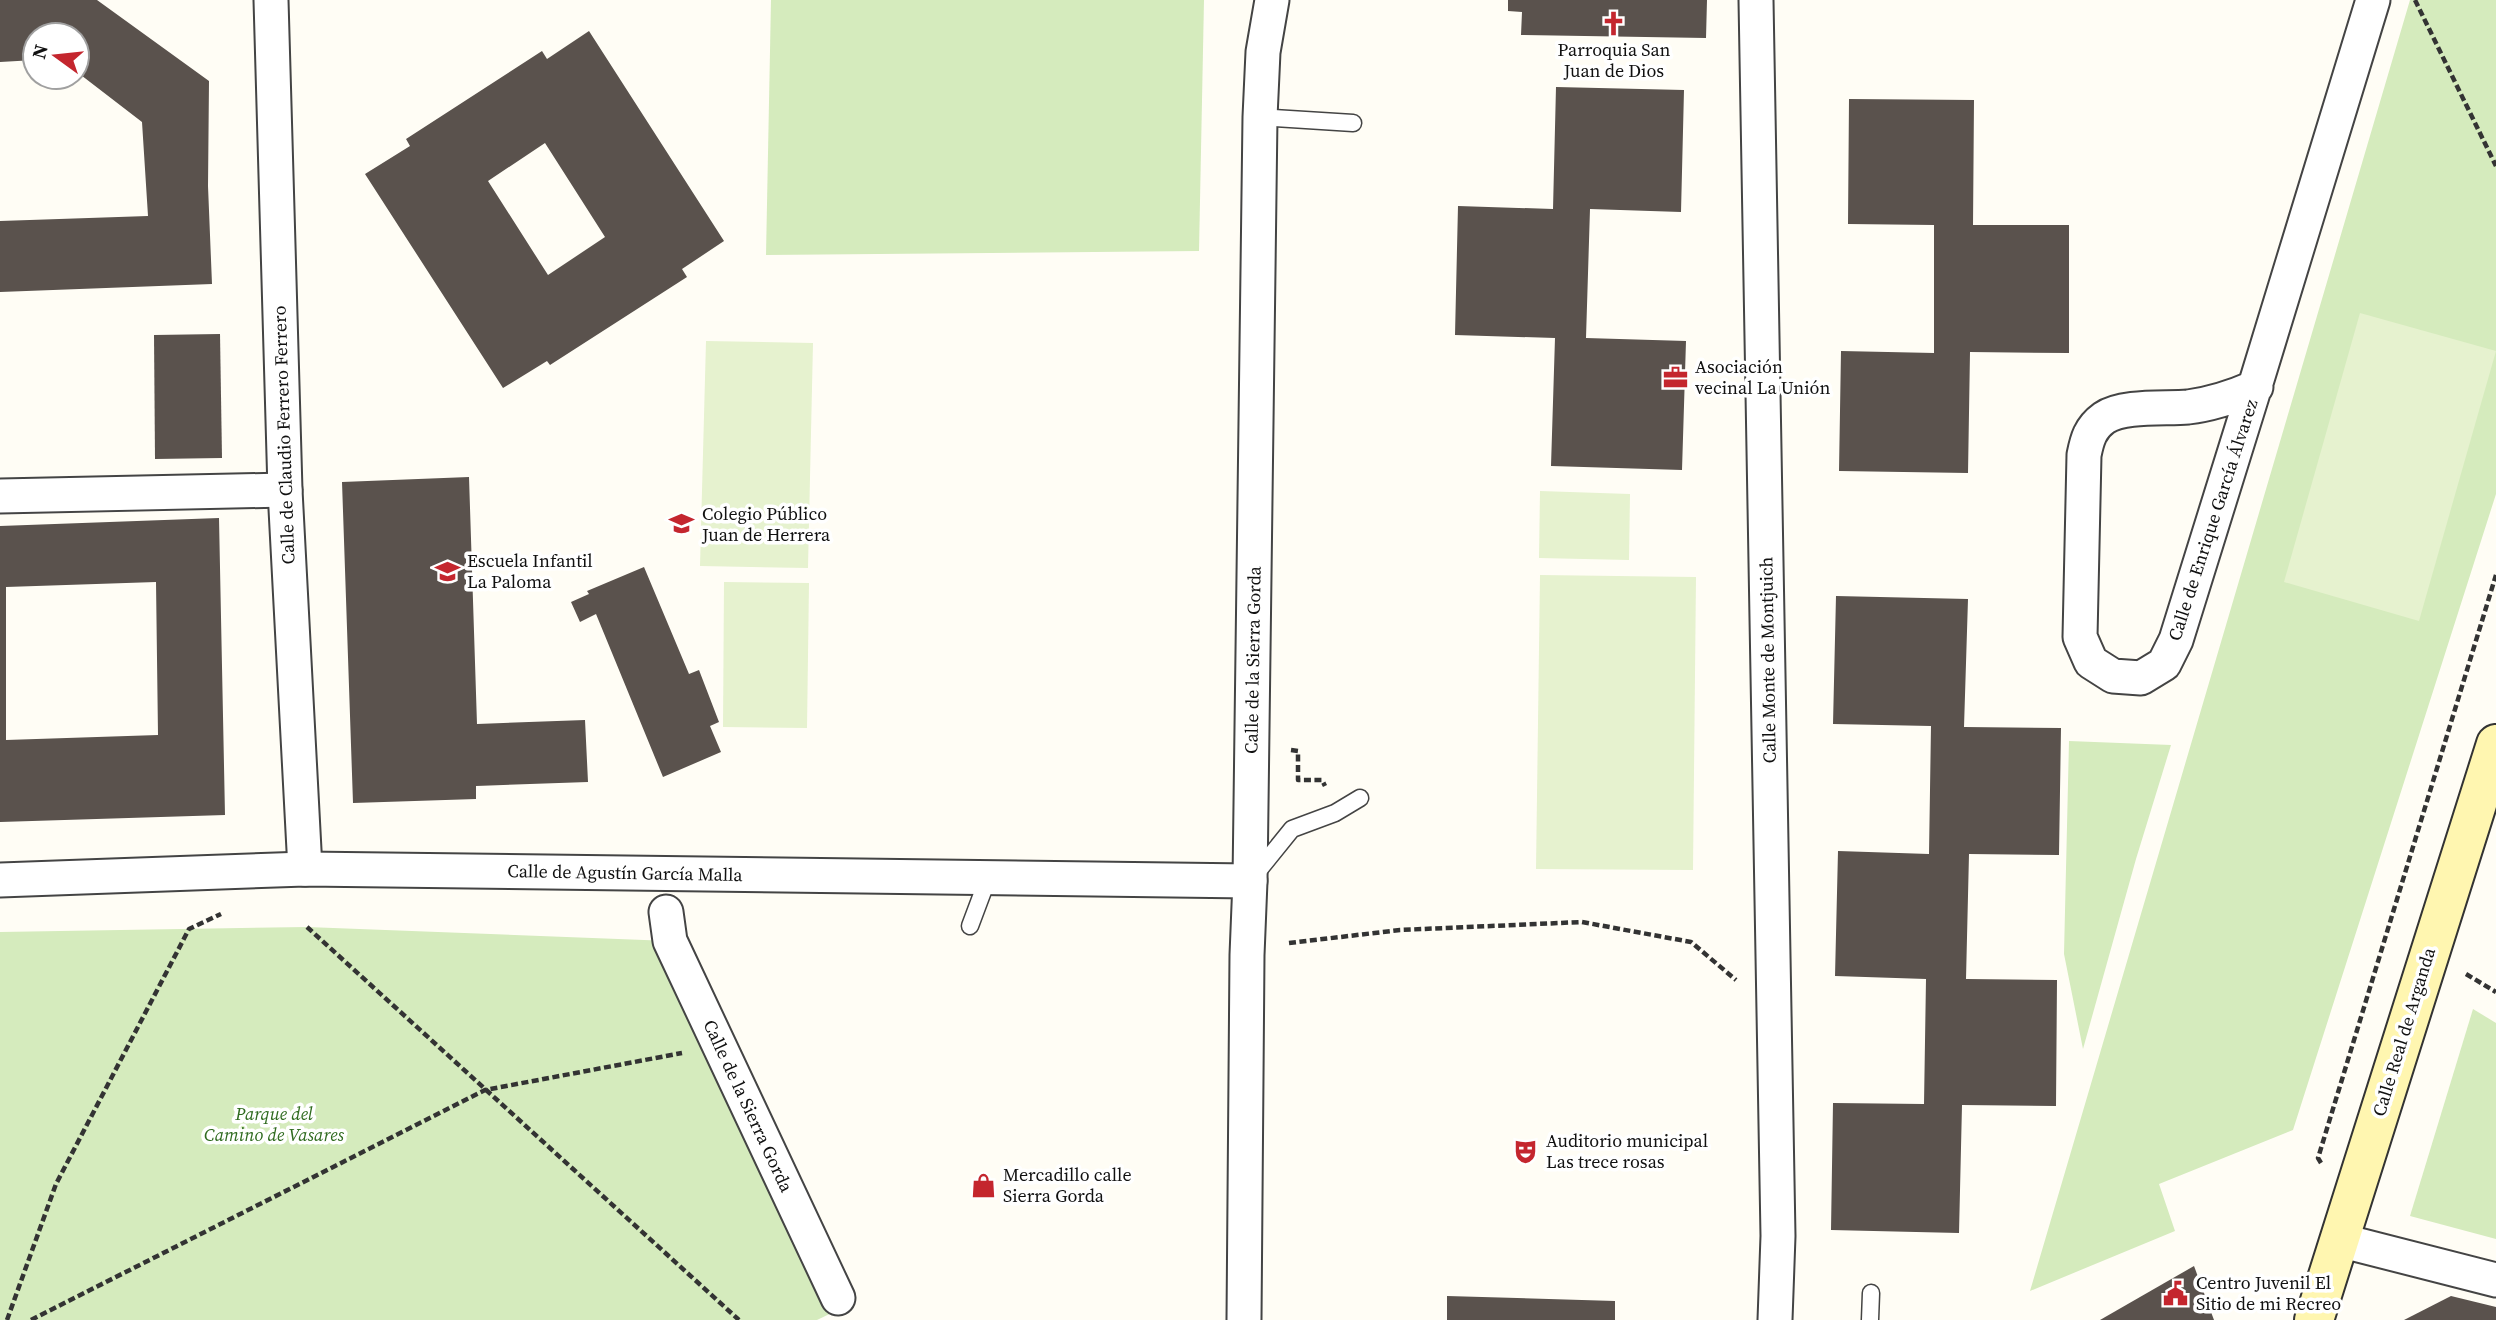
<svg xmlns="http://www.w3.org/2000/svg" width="2496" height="1320" font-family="'Source Serif 4',serif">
  <rect width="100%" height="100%" fill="#fffdf5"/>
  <g fill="#d5ebbd">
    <polygon points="771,0 1204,0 1199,251 766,255"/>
    <polygon points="2410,0 2496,0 2496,494 2293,1130 2159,1184 2175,1231 2030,1291"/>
    <polygon points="2069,741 2171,745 2136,859 2083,1049 2064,954"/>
    <polygon points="307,927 670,941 842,1308 817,1320 0,1320 0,932"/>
    <polygon points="2473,1009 2496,1023 2496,1239 2410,1216"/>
  </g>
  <g fill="#e6f2cf">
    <polygon points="2360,313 2496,351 2419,621 2284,582"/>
    <polygon points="706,341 813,343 808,568 700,566"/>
    <polygon points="1540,491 1630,494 1629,560 1539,558"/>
    <polygon points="1540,575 1696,577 1693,870 1536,869"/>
    <polygon points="724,582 809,583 807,728 723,727"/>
  </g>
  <g fill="#5a524d" fill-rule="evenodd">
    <polygon points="0,0 97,0 209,81 208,186 212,284 0,292 0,221 148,216 142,122 77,72 77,35 35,35 35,60 0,62"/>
    <polygon points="1508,0 1707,0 1706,38 1521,35 1522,12 1508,11"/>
    <path d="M589,31L724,241L682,269L687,277L550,365L547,361L503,388L365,174L410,146L406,139L542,51L547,59ZM545,143L605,237L548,275L488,181Z"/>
    <polygon points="1556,87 1684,90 1681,212 1590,209 1586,338 1686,341 1682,470 1551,466 1555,338 1455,335 1458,206 1553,209"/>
    <polygon points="1849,99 1974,100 1973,225 2069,225 2069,353 1970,352 1968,473 1839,471 1841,351 1934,353 1934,225 1848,224"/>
    <polygon points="220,334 222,458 155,459 154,335"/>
    <polygon points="469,477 477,724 585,720 588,782 476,786 476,799 353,803 342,482"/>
    <path d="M219,518L225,815L0,822V526ZM156,582L158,735L6,740V587Z"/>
    <polygon points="644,567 689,674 699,670 719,722 710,726 721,752 663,777 596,614 580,622 571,602 589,594 587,591"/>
    <polygon points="1836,596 1968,599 1964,727 2061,728 2059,855 1969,854 1966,979 2057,980 2056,1106 1962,1105 1959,1233 1831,1230 1833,1103 1924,1104 1926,979 1835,976 1838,851 1929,854 1931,726 1833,724"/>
    <polygon points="2194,1266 2214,1320 2100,1320"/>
    <polygon points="1447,1296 1615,1301 1615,1320 1447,1320"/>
    <polygon points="2451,1296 2496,1307 2496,1320 2404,1320"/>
  </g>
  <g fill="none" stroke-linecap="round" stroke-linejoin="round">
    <defs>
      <g id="lane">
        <polyline points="1260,117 1353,123"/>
        <polyline points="1254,876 1292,829 1335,813 1360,798"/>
        <polyline points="970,926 988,878"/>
        <polyline points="1870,1320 1871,1293"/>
      </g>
      <g id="street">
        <polyline points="271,0 285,490 305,869"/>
        <polyline points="1756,0 1778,1236 1775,1320"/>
        <path d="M2256,387C2233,397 2213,404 2188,407C2165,409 2123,405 2104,418C2090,428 2087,440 2084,455L2080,637L2091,662L2113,676L2141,678L2164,664L2176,640C2243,427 2308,214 2373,0"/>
        <polyline points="0,496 285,490"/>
        <polyline points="0,880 305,869 1250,881"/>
        <polyline points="666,912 670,941 838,1298"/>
        <polyline points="2339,1240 2496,1280"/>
        <polyline points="1244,1320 1247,955 1250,881 1260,117 1263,52 1272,0"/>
      </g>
      <polyline id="secondary" points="2314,1320 2496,744"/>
    </defs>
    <use href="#lane" stroke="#444" stroke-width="19"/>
    <use href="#street" stroke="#444" stroke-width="37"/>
    <use href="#secondary" stroke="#333" stroke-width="42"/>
    <g stroke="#333" stroke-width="4.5" stroke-dasharray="7 3.5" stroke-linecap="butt">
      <polyline points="2415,0 2496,166"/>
      <polyline points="1291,750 1298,751 1298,780 1322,780 1325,786"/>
      <polyline points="307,927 739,1320"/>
      <polyline points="1289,943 1400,930 1582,922 1691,942 1736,980"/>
      <polyline points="2466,974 2496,992"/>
      <polyline points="2321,1163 2318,1158 2496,575"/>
      <polyline points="7,1320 56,1184 189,929 221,914"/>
      <polyline points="31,1320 485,1090 682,1053"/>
    </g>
    <use href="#lane" stroke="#fff" stroke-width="16"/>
    <use href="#street" stroke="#fff" stroke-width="33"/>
    <use href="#secondary" stroke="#fff6b0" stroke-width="38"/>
  </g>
  <defs>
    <symbol id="church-bare" viewBox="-9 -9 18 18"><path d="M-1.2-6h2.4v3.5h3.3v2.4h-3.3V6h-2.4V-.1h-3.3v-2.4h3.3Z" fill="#c4262e" stroke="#fff" stroke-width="2.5" paint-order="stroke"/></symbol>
    <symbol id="office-bare" viewBox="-9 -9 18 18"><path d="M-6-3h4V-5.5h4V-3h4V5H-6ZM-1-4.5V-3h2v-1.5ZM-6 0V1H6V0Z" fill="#c4262e" stroke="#fff" stroke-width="2.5" paint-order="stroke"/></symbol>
    <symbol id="school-bare" viewBox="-9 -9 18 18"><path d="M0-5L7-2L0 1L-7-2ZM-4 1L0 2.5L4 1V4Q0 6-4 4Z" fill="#c4262e" stroke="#fff" stroke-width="2.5" paint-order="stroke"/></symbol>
    <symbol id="theatre-bare" viewBox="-9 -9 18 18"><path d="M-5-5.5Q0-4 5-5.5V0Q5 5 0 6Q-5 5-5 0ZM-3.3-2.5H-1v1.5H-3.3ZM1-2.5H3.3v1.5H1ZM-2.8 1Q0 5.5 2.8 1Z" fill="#c4262e" stroke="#fff" stroke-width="2.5" paint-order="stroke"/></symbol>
    <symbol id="shop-bare" viewBox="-9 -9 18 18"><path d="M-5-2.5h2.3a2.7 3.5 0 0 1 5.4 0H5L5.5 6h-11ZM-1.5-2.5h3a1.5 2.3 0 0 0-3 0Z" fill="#c4262e" stroke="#fff" stroke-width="2.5" paint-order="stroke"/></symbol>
    <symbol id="civic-bare" viewBox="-9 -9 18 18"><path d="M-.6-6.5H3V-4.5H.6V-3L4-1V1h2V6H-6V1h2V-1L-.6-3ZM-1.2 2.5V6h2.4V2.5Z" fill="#c4262e" stroke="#fff" stroke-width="2.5" paint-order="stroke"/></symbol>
  </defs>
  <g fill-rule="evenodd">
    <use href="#church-bare" x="1596" y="6" width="35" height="35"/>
    <use href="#office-bare" x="1658" y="360" width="35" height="35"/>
    <use href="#school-bare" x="664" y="506" width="35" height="35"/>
    <use href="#school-bare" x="430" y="554" width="35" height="35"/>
    <use href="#theatre-bare" x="1508" y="1134" width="35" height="35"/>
    <use href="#shop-bare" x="966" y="1168" width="35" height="35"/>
    <use href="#civic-bare" x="2158" y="1276" width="35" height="35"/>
  </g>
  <g text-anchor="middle" stroke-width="7" stroke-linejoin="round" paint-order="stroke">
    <g font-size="18" fill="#111" stroke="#fff" text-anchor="start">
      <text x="1614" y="56" text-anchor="middle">Parroquia San<tspan x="1614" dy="21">Juan de Dios</tspan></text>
      <text x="1695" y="373">Asociación<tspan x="1695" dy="21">vecinal La Unión</tspan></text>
      <text x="702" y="520">Colegio Público<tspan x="702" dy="21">Juan de Herrera</tspan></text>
      <text x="467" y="567">Escuela Infantil<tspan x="467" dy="21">La Paloma</tspan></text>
      <text x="1546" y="1147">Auditorio municipal<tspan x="1546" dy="21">Las trece rosas</tspan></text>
      <text x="1003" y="1181">Mercadillo calle<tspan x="1003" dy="21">Sierra Gorda</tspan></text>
      <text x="2196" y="1289">Centro Juvenil El<tspan x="2196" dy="21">Sitio de mi Recreo</tspan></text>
    </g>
    <g font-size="18" fill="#111" stroke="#fff">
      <text transform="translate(284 435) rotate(-92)" y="6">Calle de Claudio Ferrero Ferrero</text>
      <text transform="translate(2213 520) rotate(-72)" y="6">Calle de Enrique García Álvarez</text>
      <text transform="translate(1253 660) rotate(-89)" y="6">Calle de la Sierra Gorda</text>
      <text transform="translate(1768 660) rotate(-91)" y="6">Calle Monte de Montjuich</text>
      <text transform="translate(625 873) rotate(1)" y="6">Calle de Agustín García Malla</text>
      <text transform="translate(2404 1032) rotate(-73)" y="6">Calle Real de Arganda</text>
      <text transform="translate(748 1106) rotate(65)" y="6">Calle de la Sierra Gorda</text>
    </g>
    <g font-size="18" font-style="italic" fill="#2f6b1f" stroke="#fff">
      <text x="274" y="1120">Parque del<tspan x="274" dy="21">Camino de Vasares</tspan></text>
    </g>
  </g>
  <g transform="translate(56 56) rotate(285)"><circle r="33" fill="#ffffff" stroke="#a0a0a0" stroke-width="2"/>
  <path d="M0-5L12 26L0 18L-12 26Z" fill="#c4262e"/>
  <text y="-10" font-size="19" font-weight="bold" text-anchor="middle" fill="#111111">N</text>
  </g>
</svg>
